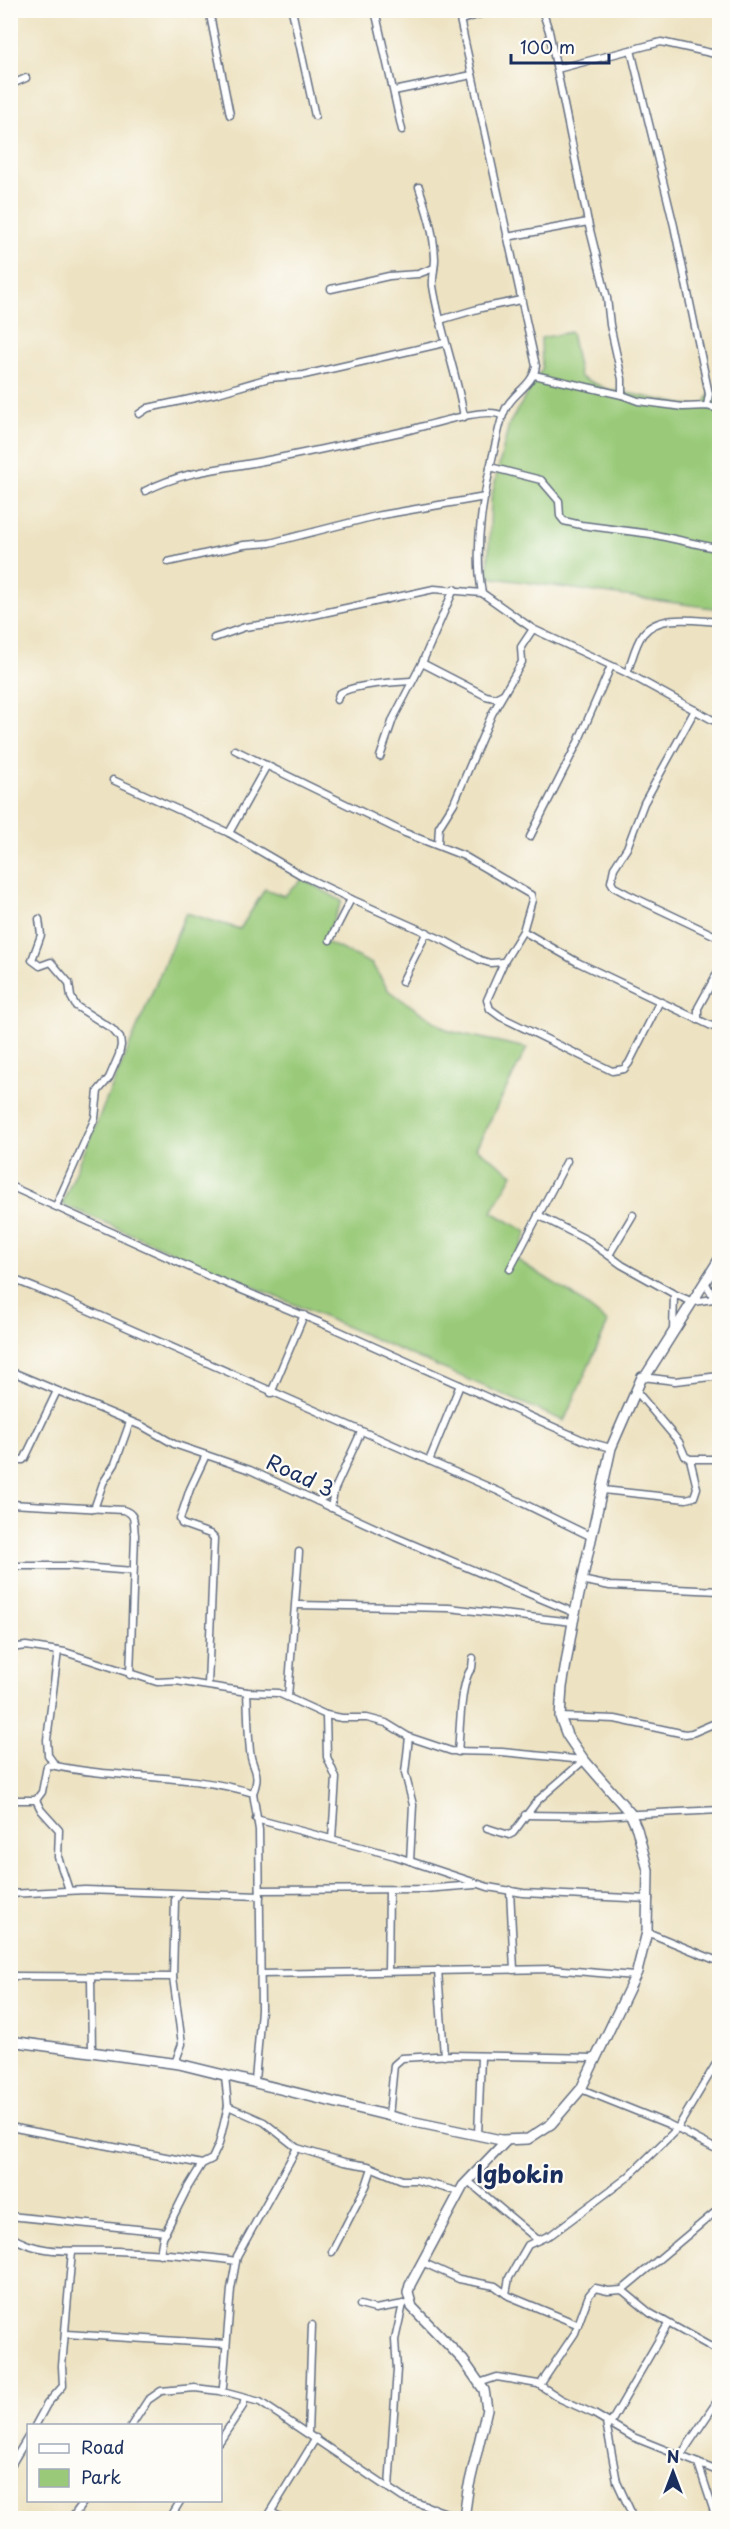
<svg xmlns="http://www.w3.org/2000/svg" width="730" height="2529" font-family="'Playpen Sans',sans-serif">
  <rect width="100%" height="100%" fill="#fdfcf7"/>
  <filter id="ink" filterUnits="userSpaceOnUse"><feTurbulence type="fractalNoise" baseFrequency=".0167" numOctaves="2"/><feDisplacementMap in="SourceGraphic" scale="12" xChannelSelector="R" yChannelSelector="G"/><feConvolveMatrix kernelMatrix="1 2 1 2 8 2 1 2 1" color-interpolation-filters="sRGB"/></filter>
  <filter id="wash" filterUnits="userSpaceOnUse"><feTurbulence type="fractalNoise" baseFrequency=".008" numOctaves="4" result="noise"/><feDisplacementMap in="SourceGraphic" scale="24" xChannelSelector="R" yChannelSelector="G"/><feGaussianBlur stdDeviation="1.35" result="paint"/><feColorMatrix in="noise" values="0 0 0 0 0 0 0 0 0 0 0 0 0 0 0 0 0 1.4 0 .05"/><feComposite in="paint" operator="in"/></filter>
  <g filter="url(#wash)">
    <rect width="100%" height="100%" fill="#ede2c1"/>
    <g fill="#9aca79" stroke="#5a7c6c" stroke-width="1.5">
      <polygon points="571,332 580,377 607,389 701,408 713,390 719,390 719,609 488,577 491,499 509,424 542,369 541,338"/>
      <polygon points="303,879 342,901 324,941 372,964 389,991 449,1031 527,1048 476,1148 513,1174 492,1212 527,1232 516,1259 573,1295 608,1323 564,1421 62,1204 186,913 240,929 265,889 284,896"/>
    </g>
  </g>
  <g filter="url(#ink)">
    <g fill="none" stroke-linecap="round" stroke-linejoin="round">
      <defs>
        <g id="street">
          <polyline points="209,10 230,115"/>
          <polyline points="292,10 315,116"/>
          <polyline points="375,10 402,130"/>
          <path d="M458,10L536,366C533,386 512,393 505,410C500,421 498,434 495,446C484,493 473,545 482,593L533,629L627,673L720,724"/>
          <polyline points="542,10 549,31 588,222 607,298 610,325 622,379 622,395"/>
          <polyline points="461,20 494,10"/>
          <polyline points="631,50 674,226 709,394 707,406"/>
          <polyline points="717,55 720,68"/>
          <polyline points="557,69 661,42 720,55"/>
          <polyline points="10,85 26,78"/>
          <polyline points="394,91 472,75"/>
          <path d="M419,187C427,212 434,232 435,259C435,269 432,276 433,286C440,331 457,373 464,417"/>
          <polyline points="507,237 588,222"/>
          <polyline points="331,289 389,276 418,274 434,268"/>
          <polyline points="440,320 481,308 521,300"/>
          <polyline points="534,375 622,395 638,401 683,407 707,406 720,409"/>
          <polyline points="139,414 148,408 218,393 269,378 304,375 444,343"/>
          <polyline points="490,467 541,480 559,501 560,516 564,521 581,525 651,534 720,549"/>
          <path d="M145,491C185,471 215,470 258,462C307,453 356,442 405,431C424,427 489,405 502,416"/>
          <polyline points="168,562 244,545 270,543 376,516 485,497"/>
          <polyline points="214,638 245,627 282,622 434,589 482,593"/>
          <polyline points="422,663 486,696 495,698 503,694"/>
          <path d="M627,673C632,661 635,644 643,634C659,613 697,621 720,622"/>
          <path d="M337,700L339,694C351,685 394,682 411,681"/>
          <polyline points="695,710 644,803 627,848 614,868 611,882 614,887 627,894 720,938"/>
          <polyline points="235,750 405,833 464,856 531,895 532,900 523,931 504,962 487,1000 490,1009 501,1017 612,1071 624,1069 629,1063 659,1003"/>
          <polyline points="380,757 393,719 422,663 454,589"/>
          <polyline points="113,780 229,833 301,875 351,899 445,941 480,960 490,963 504,962"/>
          <polyline points="229,833 267,765"/>
          <polyline points="530,837 578,742 611,666"/>
          <polyline points="438,844 439,827 454,803 492,714 522,662 521,647 533,629"/>
          <polyline points="720,856 720,861"/>
          <polyline points="39,919 41,935 32,960 40,966 51,962 69,983 71,997 76,1006 112,1029 120,1038 121,1045 119,1055 109,1078 98,1091 95,1118 56,1206"/>
          <polyline points="523,931 577,962 720,1030"/>
          <polyline points="330,940 351,899"/>
          <polyline points="402,982 427,932"/>
          <polyline points="698,1020 698,1008 720,968"/>
          <polyline points="10,1186 213,1278 328,1326 585,1441 611,1448"/>
          <polyline points="538,1215 589,1241 622,1265 674,1294 693,1302 720,1298"/>
          <polyline points="609,1255 633,1215"/>
          <polyline points="510,1269 567,1161"/>
          <polyline points="10,1278 58,1297 500,1492 592,1537"/>
          <polyline points="705,1282 714,1298"/>
          <polyline points="673,1332 674,1294"/>
          <polyline points="10,1371 144,1427 174,1444 250,1470 395,1537 575,1613"/>
          <polyline points="643,1377 675,1381 720,1376"/>
          <polyline points="271,1393 304,1315"/>
          <polyline points="206,1455 190,1489 180,1519 182,1524 210,1534 214,1538 208,1685"/>
          <polyline points="690,1459 720,1459"/>
          <polyline points="10,1460 23,1460 25,1458 57,1391"/>
          <polyline points="429,1461 460,1385"/>
          <polyline points="603,1490 686,1499 694,1497 697,1488 690,1459 685,1456 679,1442 637,1392"/>
          <polyline points="317,1501 334,1491"/>
          <path d="M10,1504L123,1510C137,1514 133,1523 135,1535L130,1675"/>
          <polyline points="331,1508 334,1491 361,1432"/>
          <polyline points="94,1509 103,1483 115,1464 130,1422"/>
          <polyline points="10,1566 69,1566 133,1571"/>
          <polyline points="581,1580 610,1586 720,1591"/>
          <polyline points="297,1605 449,1608 573,1622"/>
          <polyline points="10,1648 26,1646 65,1652 157,1682 176,1681 247,1692 278,1693 326,1715 342,1718 367,1718 386,1723 409,1737 451,1751 502,1752 584,1760"/>
          <path d="M247,1692C248,1712 248,1732 250,1751C251,1769 262,1770 253,1793"/>
          <polyline points="288,1697 299,1552"/>
          <polyline points="326,1715 327,1757 336,1778 332,1839"/>
          <polyline points="560,1717 615,1719 685,1734 692,1733 720,1721"/>
          <polyline points="409,1737 405,1773 413,1805 410,1861"/>
          <path d="M458,1752C460,1734 460,1680 472,1668L473,1658"/>
          <polyline points="55,1765 48,1755 47,1740 58,1651"/>
          <path d="M10,1800H36L42,1792L47,1766L51,1765C117,1780 188,1773 253,1793L259,1830L261,2010L255,2081"/>
          <polyline points="36,1800 41,1810 59,1830 58,1857 69,1890"/>
          <polyline points="525,1815 597,1816 720,1810"/>
          <polyline points="256,1819 395,1856 488,1887 523,1893 649,1899"/>
          <polyline points="487,1828 509,1835 513,1833 537,1801 583,1761"/>
          <polyline points="260,1890 424,1889 475,1885"/>
          <polyline points="510,1890 514,1970"/>
          <polyline points="10,1894 85,1890 260,1896"/>
          <polyline points="647,1932 720,1962"/>
          <polyline points="438,1970 444,2056"/>
          <polyline points="388,1971 389,1890"/>
          <polyline points="261,1974 552,1969 634,1976"/>
          <polyline points="10,1976 173,1977"/>
          <polyline points="91,1978 92,2053"/>
          <polyline points="175,2063 182,2044 173,1977 175,1900 179,1894"/>
          <polyline points="581,2089 668,2124 720,2151"/>
          <polyline points="228,2106 264,2122 297,2148 344,2162 368,2166 402,2180 416,2180 459,2192"/>
          <polyline points="389,2116 394,2065 402,2058 452,2055 595,2058"/>
          <polyline points="10,2127 202,2164"/>
          <polyline points="478,2135 481,2057"/>
          <polyline points="468,2181 538,2240"/>
          <polyline points="10,2216 166,2232"/>
          <path d="M10,2236C42,2257 79,2249 115,2251C155,2253 196,2255 236,2261"/>
          <polyline points="332,2252 366,2186 372,2168"/>
          <polyline points="160,2254 163,2237 188,2187 202,2164 212,2159 219,2144 228,2106 225,2076"/>
          <polyline points="422,2262 459,2279 495,2286 506,2294"/>
          <polyline points="622,2290 720,2208"/>
          <polyline points="360,2305 375,2309 404,2304"/>
          <polyline points="579,2325 509,2296 506,2294 509,2278 528,2245 552,2234 628,2177 677,2129 720,2057"/>
          <polyline points="66,2334 226,2344"/>
          <polyline points="479,2383 497,2377 538,2384 561,2399 594,2414 633,2437 720,2472"/>
          <polyline points="540,2385 575,2333 589,2295 595,2288 608,2291 622,2290 650,2313 720,2352"/>
          <polyline points="223,2387 231,2289 237,2256 297,2148"/>
          <polyline points="606,2422 617,2482 630,2510 632,2518"/>
          <polyline points="610,2424 668,2324"/>
          <polyline points="35,2426 47,2404 63,2386 62,2366 72,2251"/>
          <polyline points="131,2426 148,2400 161,2391 195,2388 219,2391 260,2402 403,2498 461,2518"/>
          <polyline points="308,2433 312,2325"/>
          <polyline points="220,2441 243,2406 245,2398"/>
          <polyline points="681,2455 720,2397"/>
          <polyline points="698,2463 716,2518"/>
          <polyline points="10,2467 28,2437"/>
          <polyline points="389,2487 397,2369 395,2340 403,2304"/>
          <polyline points="271,2512 282,2518"/>
          <polyline points="72,2518 85,2500"/>
          <polyline points="170,2518 181,2500"/>
          <polyline points="267,2518 316,2438"/>
          <polyline points="428,2518 434,2508"/>
        </g>
        <g id="secondary">
          <polyline points="10,2041 179,2064 410,2121 501,2140 528,2139 551,2124 581,2089 637,1972 647,1932 648,1870 637,1829 630,1813 584,1760 567,1735 560,1717 562,1687 573,1622 611,1448 642,1377 645,1377 720,1258"/>
          <polyline points="464,2518 468,2490 487,2409 484,2390 463,2360 412,2307 408,2293 410,2285 463,2186 506,2141"/>
        </g>
      </defs>
      <use href="#street" stroke="#646e81" stroke-width="9"/>
      <use href="#secondary" stroke="#646e81" stroke-width="12"/>
      <use href="#street" stroke="#fff" stroke-width="6"/>
      <use href="#secondary" stroke="#fff" stroke-width="9"/>
    </g>
  </g>
  <g text-anchor="middle" stroke-width="4.5" stroke-linejoin="round" paint-order="stroke">
    <g font-size="21" fill="#1b2f5e" stroke="#fdfcf7">
      <text transform="translate(300 1476) rotate(25)" y="7">Road 3</text>
    </g>
    <g font-size="24" font-weight="bold" fill="#1b2f5e" stroke="#fdfcf7">
      <text x="520" y="2183">Igbokin</text>
    </g>
  </g>
  <rect width="730" height="2529" fill="none" stroke="#fdfcf7" stroke-width="36"/>
  <rect x="27" y="2424" width="195" height="78" fill="#fdfcf7" stroke="#a3aaba" stroke-width="1.5"/>
  <rect x="39" y="2444" width="30" height="9" fill="#ffffff" stroke="#a3aaba" stroke-width="1.5"/>
  <text x="81" y="2454" font-size="18" fill="#1b2f5e">Road</text>
  <rect x="39" y="2469" width="30" height="18" fill="#9aca79" stroke="#a3aaba" stroke-width="1.5"/>
  <text x="81" y="2484" font-size="18" fill="#1b2f5e">Park</text>
  <g transform="translate(673 2472)" stroke="#fdfcf7" stroke-width="4.5" paint-order="stroke">
  <path d="M0-4.5L10 22L0 15L-10 22Z" fill="#1b2f5e"/>
  <text y="-9" font-size="16" font-weight="bold" text-anchor="middle" fill="#1b2f5e">N</text>
  </g>
  <path d="M511 54v9h98v-9" fill="none" stroke="#1b2f5e" stroke-width="3"/>
  <text x="520" y="54" font-size="18" fill="#1b2f5e" stroke="#fdfcf7" stroke-width="4.5" paint-order="stroke">100 m</text>
</svg>
